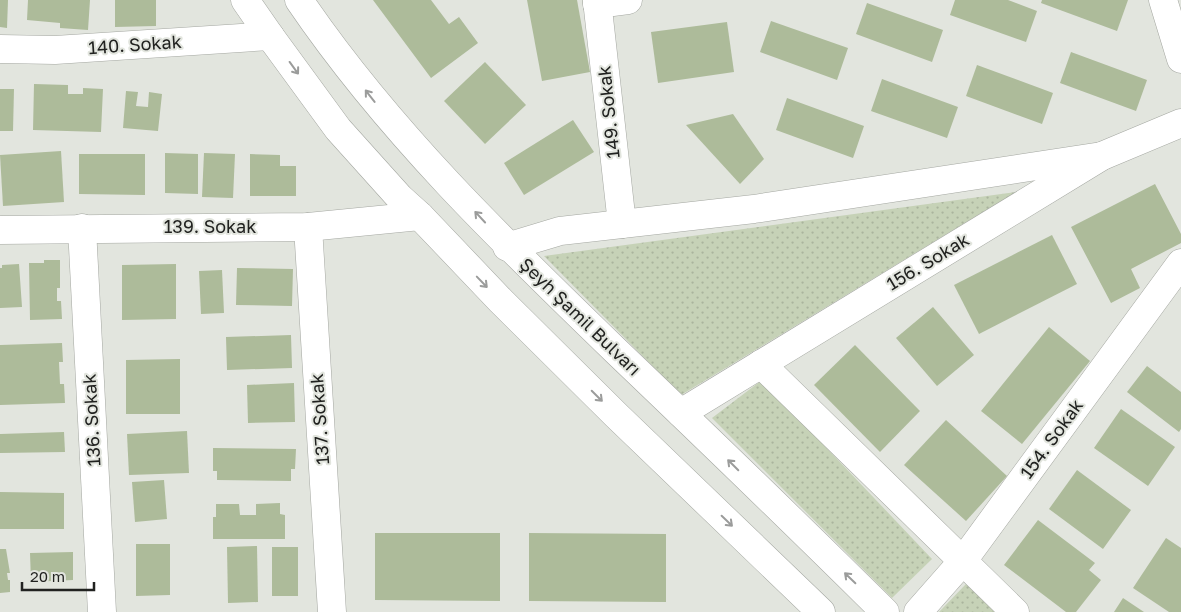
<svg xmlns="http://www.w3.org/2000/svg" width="1181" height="612" font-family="'Golos Text',sans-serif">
  <defs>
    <pattern id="grass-dots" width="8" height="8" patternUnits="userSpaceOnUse" patternTransform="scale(1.25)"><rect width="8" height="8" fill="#c6d2b7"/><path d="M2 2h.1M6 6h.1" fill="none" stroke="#aab49d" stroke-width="1.8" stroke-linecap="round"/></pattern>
  </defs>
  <rect width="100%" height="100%" fill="#e2e5de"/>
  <g fill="url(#grass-dots)">
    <polygon points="1016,192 681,395 544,256"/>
    <polygon points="762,380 932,559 892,598 712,418"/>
    <polygon points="966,584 995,612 939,612"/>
  </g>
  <g fill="#adbb9a">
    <polygon points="0,0 8,0 7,28 0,27"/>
    <polygon points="28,0 90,0 88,30 60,28 60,23 27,20"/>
    <polygon points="115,0 156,0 156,26 115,27"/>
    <polygon points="373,0 431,0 449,24 459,17 478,43 431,78"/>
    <polygon points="527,0 577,0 590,72 542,81"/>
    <polygon points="955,0 1008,0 1037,11 1026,42 950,15"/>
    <polygon points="1042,0 1128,0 1117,31 1041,3"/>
    <polygon points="867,3 943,30 932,62 856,34"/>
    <polygon points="771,21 848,48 837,80 760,52"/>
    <polygon points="727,22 734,72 658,83 651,32"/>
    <polygon points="1071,52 1147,80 1136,111 1060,83"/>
    <polygon points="485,62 526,105 485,144 444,101"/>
    <polygon points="977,65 1053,93 1042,124 966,96"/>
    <polygon points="882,79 958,107 947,138 871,111"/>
    <polygon points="34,84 68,85 68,94 83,94 83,88 103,89 101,132 33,130"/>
    <polygon points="0,89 14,89 13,131 0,131"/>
    <polygon points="126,91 138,92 136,106 148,107 149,92 162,94 158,131 123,128"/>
    <polygon points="787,98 864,126 853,158 776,130"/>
    <polygon points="733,114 764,159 740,184 686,125"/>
    <polygon points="573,120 594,152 524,195 504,163"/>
    <polygon points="61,151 64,202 3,206 0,155"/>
    <polygon points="165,153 198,154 198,194 165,193"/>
    <polygon points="204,153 235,154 233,198 202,197"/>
    <polygon points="79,154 145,154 145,195 79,194"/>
    <polygon points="250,154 280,155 280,166 296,166 296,196 250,196"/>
    <polygon points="1155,184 1181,234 1181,243 1131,269 1140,288 1111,303 1071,227"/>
    <polygon points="1052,235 1077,284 979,334 954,285"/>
    <polygon points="44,260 60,260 60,288 57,288 57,301 61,301 62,319 30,320 29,263 44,263"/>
    <polygon points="19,264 22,307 0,308 0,268 2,268 2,265"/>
    <polygon points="176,264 176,319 122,320 122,265"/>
    <polygon points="237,268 293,269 292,306 236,305"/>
    <polygon points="222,270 224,313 201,314 199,271"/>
    <polygon points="933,307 974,355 937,386 896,338"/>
    <polygon points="1049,327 1090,361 1022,444 981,411"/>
    <polygon points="291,335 292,368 227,370 226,337"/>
    <polygon points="62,343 63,362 59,362 60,384 64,384 65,403 0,405 0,345"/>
    <polygon points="855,345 920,411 880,452 814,385"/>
    <polygon points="180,359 180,414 126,414 126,360"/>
    <polygon points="1147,366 1181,392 1181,429 1179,432 1127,392"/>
    <polygon points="294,383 295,422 248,423 247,385"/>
    <polygon points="1121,409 1175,447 1148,486 1094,448"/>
    <polygon points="946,420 1007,476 966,521 904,465"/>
    <polygon points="187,431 189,473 129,475 127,434"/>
    <polygon points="64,432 65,452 0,453 0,434"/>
    <polygon points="213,448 296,449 295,469 291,469 291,481 217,480 217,471 213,471"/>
    <polygon points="1077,470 1131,510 1103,549 1049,509"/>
    <polygon points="164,480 167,519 135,522 132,482"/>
    <polygon points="0,492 64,493 64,529 0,529"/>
    <polygon points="280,503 280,514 285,515 285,539 213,539 213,517 216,517 216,504 239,504 240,515 256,515 256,504"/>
    <polygon points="1038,520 1095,563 1089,570 1101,580 1076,612 1066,612 1004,565"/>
    <polygon points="375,533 500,533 500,601 375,600"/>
    <polygon points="529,533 666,534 666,602 529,601"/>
    <polygon points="1166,538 1181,548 1181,612 1169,612 1133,588"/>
    <polygon points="136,544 170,544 170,595 136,596"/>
    <polygon points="257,546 258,602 228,603 227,547"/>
    <rect x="272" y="547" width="26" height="49"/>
    <polygon points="0,549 6,549 10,573 7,573 8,580 10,580 10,592 0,593"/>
    <polygon points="73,552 73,580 31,582 30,553"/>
    <polygon points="1123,598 1144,612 1114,612"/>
  </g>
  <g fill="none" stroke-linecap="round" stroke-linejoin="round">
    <defs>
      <g id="minor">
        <polyline points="597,0 622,224"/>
        <polyline points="1163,0 1181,59"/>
        <polyline points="597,4 628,0"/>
        <polyline points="0,49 55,50 270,36"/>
        <polyline points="308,227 332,612"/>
        <polyline points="82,228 102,612"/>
        <polyline points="0,230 308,227 420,216"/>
        <polyline points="507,247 560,231 754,209 1102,156"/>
        <polyline points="761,364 1015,612"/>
        <polyline points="681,413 1102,156 1181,123"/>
        <polyline points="918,612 962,562 1181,263"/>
      </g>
      <g id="secondary">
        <polyline points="245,0 270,36 338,129 400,198 420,216 501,301 616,415 821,612"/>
        <path d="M299,0C388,131 502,241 616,351C706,437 796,524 885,612"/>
      </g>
    </defs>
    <use href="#minor" stroke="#a4a7a1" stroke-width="29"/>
    <use href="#secondary" stroke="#a4a7a1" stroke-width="29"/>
    <use href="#minor" stroke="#fff" stroke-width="28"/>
    <use href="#secondary" stroke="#fff" stroke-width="28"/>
  </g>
  <defs><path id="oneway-shaft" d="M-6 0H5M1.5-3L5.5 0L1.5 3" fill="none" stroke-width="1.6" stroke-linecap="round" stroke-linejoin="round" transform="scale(1.25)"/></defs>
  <g stroke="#9b9c9b">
    <use href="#oneway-shaft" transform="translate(294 68) rotate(54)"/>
    <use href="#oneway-shaft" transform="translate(370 96) rotate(-128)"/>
    <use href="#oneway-shaft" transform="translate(480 217) rotate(-133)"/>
    <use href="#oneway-shaft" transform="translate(482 282) rotate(46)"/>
    <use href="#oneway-shaft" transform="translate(597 396) rotate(45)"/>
    <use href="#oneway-shaft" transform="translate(733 465) rotate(-135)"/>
    <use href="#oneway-shaft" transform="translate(727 521) rotate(44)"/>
    <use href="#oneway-shaft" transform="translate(850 578) rotate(-136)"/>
  </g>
  <g text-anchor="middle" stroke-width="4" stroke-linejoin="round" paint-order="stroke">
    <g font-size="18" fill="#212220" stroke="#e2e5de">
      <text transform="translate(135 45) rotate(-4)" y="6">140. Sokak</text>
      <text transform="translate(609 112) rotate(-96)" y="6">149. Sokak</text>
      <text x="210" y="233">139. Sokak</text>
      <text transform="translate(928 262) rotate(-31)" y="6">156. Sokak</text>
      <text transform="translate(580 317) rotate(44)" y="6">Şeyh Şamil Bulvarı</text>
      <text transform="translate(320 419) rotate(-94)" y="6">137. Sokak</text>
      <text transform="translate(92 420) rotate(-93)" y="6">136. Sokak</text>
      <text transform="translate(1052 439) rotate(-54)" y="6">154. Sokak</text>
    </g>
  </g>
  <path d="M22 582v8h72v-8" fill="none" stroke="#212220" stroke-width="2.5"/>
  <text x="30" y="582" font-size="15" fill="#212220" stroke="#e2e5de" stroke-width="4" paint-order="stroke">20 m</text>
</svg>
